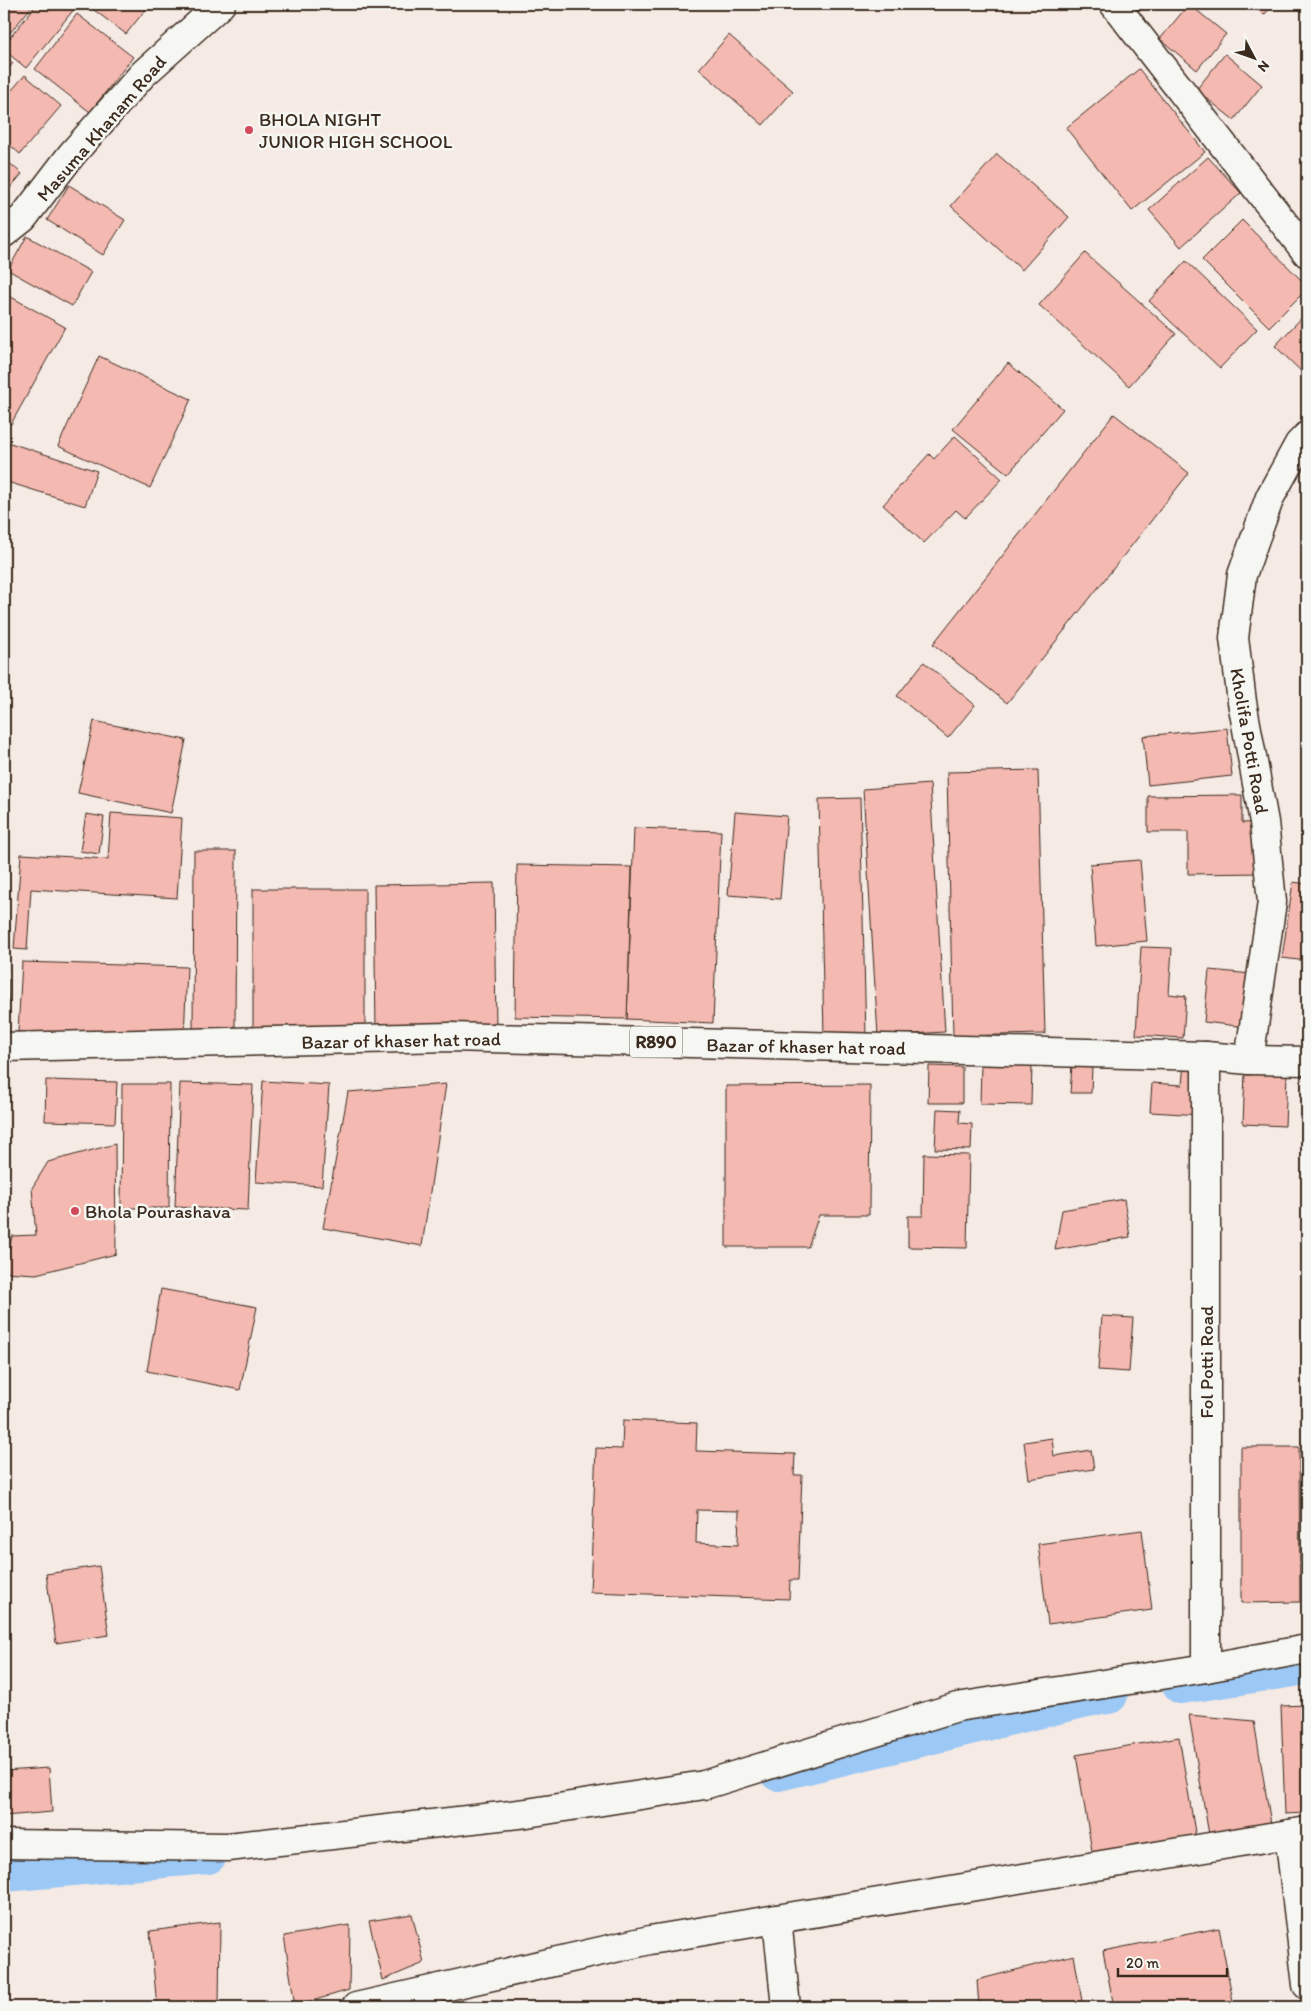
<svg xmlns="http://www.w3.org/2000/svg" width="1311" height="2011" font-family="Itim,sans-serif">
  <rect width="100%" height="100%" fill="#f6eae5"/>
  <filter id="ink" filterUnits="userSpaceOnUse"><feTurbulence type="fractalNoise" baseFrequency=".02" numOctaves="2"/><feDisplacementMap in="SourceGraphic" scale="10" xChannelSelector="R" yChannelSelector="G"/><feConvolveMatrix kernelMatrix="1 2 1 2 8 2 1 2 1" color-interpolation-filters="sRGB"/></filter>
  <g filter="url(#ink)">
    <g fill="none" stroke-linecap="round" stroke-linejoin="round">
      <g stroke="#9cc8f5" stroke-width="38">
        <polyline points="1181,1685 1307,1666"/>
        <polyline points="778,1772 1087,1698 1109,1695"/>
        <polyline points="4,1873 208,1855"/>
      </g>
    </g>
    <g fill="#f4b9b0" stroke="#3b2a1e" fill-rule="evenodd">
      <polygon points="4,4 34,4 4,40"/>
      <polygon points="37,4 70,4 75,8 26,68 4,50 4,45"/>
      <polygon points="86,4 150,4 126,34"/>
      <polygon points="1189,4 1226,34 1197,70 1160,39"/>
      <polygon points="1252,4 1274,4 1264,15"/>
      <polygon points="77,14 133,57 90,112 35,69"/>
      <polygon points="729,35 793,91 763,125 699,69"/>
      <polygon points="1225,54 1262,85 1234,120 1196,90"/>
      <polygon points="4,56 13,63 4,75"/>
      <polygon points="1139,69 1205,152 1132,211 1066,128"/>
      <polygon points="25,75 61,106 20,154 4,140 4,99"/>
      <polygon points="997,154 1069,217 1022,270 951,206"/>
      <polygon points="1208,157 1241,193 1181,247 1149,210"/>
      <polygon points="4,158 22,174 4,195"/>
      <polygon points="69,185 125,220 103,255 47,220"/>
      <polygon points="1242,220 1307,286 1307,289 1269,327 1202,260"/>
      <polygon points="27,236 91,272 72,306 8,270"/>
      <polygon points="1085,253 1176,334 1129,386 1039,305"/>
      <polygon points="1186,261 1257,329 1220,368 1149,301"/>
      <polygon points="4,293 65,327 11,424 4,420"/>
      <polygon points="1307,312 1307,377 1275,346"/>
      <polygon points="99,356 191,399 150,488 58,446"/>
      <polygon points="1008,363 1063,409 1008,474 953,429"/>
      <polygon points="1114,414 1189,473 1007,703 933,644"/>
      <polygon points="955,436 1002,479 965,518 956,510 924,543 883,505 929,454 934,459"/>
      <polygon points="4,441 97,471 85,506 4,481"/>
      <polygon points="924,662 975,705 948,738 897,696"/>
      <polygon points="94,721 186,740 171,813 78,793"/>
      <polygon points="1227,728 1232,776 1148,785 1143,736"/>
      <polygon points="1038,770 1045,1034 953,1036 947,772"/>
      <polygon points="930,784 945,1032 878,1036 863,789"/>
      <polygon points="1242,795 1242,823 1264,822 1264,873 1188,874 1188,832 1148,832 1148,796"/>
      <polygon points="860,798 866,1037 824,1038 819,799"/>
      <polygon points="735,812 787,816 780,899 728,895"/>
      <polygon points="111,813 182,818 177,898 31,889 27,950 14,949 21,854 108,859"/>
      <polygon points="86,814 104,817 99,854 80,851"/>
      <polygon points="634,828 721,831 713,1023 627,1019"/>
      <polygon points="194,851 236,851 235,1031 193,1031"/>
      <polygon points="1140,860 1147,941 1096,946 1090,864"/>
      <polygon points="517,865 632,867 627,1019 515,1017"/>
      <polygon points="1293,882 1307,884 1307,961 1282,958"/>
      <polygon points="494,883 496,1027 376,1030 374,885"/>
      <rect x="253" y="889" width="112" height="141"/>
      <polygon points="4,905 8,905 7,969 4,969"/>
      <polygon points="1141,947 1172,948 1169,994 1186,996 1183,1038 1136,1035"/>
      <polygon points="22,962 187,967 184,1038 18,1032"/>
      <polygon points="1209,970 1252,974 1246,1027 1204,1022"/>
      <polygon points="4,979 9,980 7,1045 4,1045"/>
      <polygon points="1184,1063 1204,1064 1201,1115 1150,1112 1152,1083 1182,1085"/>
      <polygon points="981,1064 1032,1064 1031,1105 980,1104"/>
      <polygon points="1072,1065 1092,1066 1091,1093 1070,1093"/>
      <polygon points="929,1066 962,1067 962,1103 928,1103"/>
      <polygon points="1245,1072 1287,1074 1285,1126 1243,1124"/>
      <polygon points="46,1080 117,1082 115,1123 45,1121"/>
      <polygon points="263,1081 329,1085 322,1186 256,1182"/>
      <polygon points="180,1083 253,1085 248,1210 175,1207"/>
      <polygon points="122,1084 170,1084 169,1208 121,1208"/>
      <polygon points="446,1084 422,1246 323,1228 348,1092"/>
      <polygon points="870,1085 869,1215 819,1215 808,1247 726,1247 726,1086"/>
      <polygon points="937,1109 960,1110 959,1123 972,1124 971,1150 935,1149"/>
      <polygon points="115,1144 116,1254 36,1274 4,1272 12,1236 36,1235 32,1188 48,1162"/>
      <polygon points="924,1154 969,1155 967,1248 908,1247 908,1216 923,1216"/>
      <polygon points="1124,1199 1130,1237 1055,1250 1062,1210"/>
      <polygon points="161,1289 257,1307 240,1390 147,1371"/>
      <polygon points="1102,1316 1133,1318 1129,1372 1098,1370"/>
      <path d="M623,1420L697,1423L696,1451L795,1454L794,1475H802L798,1580H790L789,1599L590,1592L596,1448L622,1449ZM697,1510L739,1511L738,1545L696,1543Z"/>
      <polygon points="1052,1438 1054,1456 1091,1450 1094,1469 1029,1479 1024,1442"/>
      <polygon points="1241,1447 1299,1447 1300,1602 1241,1603"/>
      <polygon points="1142,1530 1152,1610 1048,1624 1038,1544"/>
      <polygon points="99,1566 109,1635 56,1643 46,1574"/>
      <polygon points="1307,1705 1307,1813 1285,1814 1281,1706"/>
      <polygon points="1189,1715 1254,1721 1271,1824 1209,1835"/>
      <polygon points="1179,1737 1196,1838 1093,1857 1076,1755"/>
      <polygon points="49,1768 52,1812 4,1816 4,1771"/>
      <polygon points="412,1914 424,1963 383,1980 369,1921"/>
      <polygon points="220,1922 219,2007 157,2007 150,1931"/>
      <polygon points="350,1925 349,1990 295,2006 284,1936"/>
      <polygon points="1219,1928 1233,2001 1200,2007 1114,2007 1103,1951"/>
      <polygon points="1074,1955 1083,2007 979,2007 977,1980"/>
    </g>
    <g fill="none" stroke-linecap="round" stroke-linejoin="round">
      <defs>
        <g id="minor">
          <polyline points="1114,4 1307,253"/>
          <polyline points="4,233 23,218 72,154 143,74 221,4"/>
          <polyline points="1249,1060 1272,902 1264,822 1242,702 1234,638 1242,575 1270,497 1299,444 1307,436"/>
          <polyline points="1206,1668 1206,1056"/>
          <polyline points="1289,1834 1307,1985"/>
          <polyline points="4,1844 228,1847 527,1813 704,1785 957,1707 1206,1668 1307,1649"/>
          <polyline points="777,1919 786,2007"/>
          <polyline points="356,2007 650,1940 1307,1831"/>
        </g>
        <polyline id="major" points="4,1047 450,1037 1206,1056 1249,1060 1307,1061"/>
      </defs>
      <use href="#minor" stroke="#3b2a1e" stroke-width="31"/>
      <use href="#major" stroke="#3b2a1e" stroke-width="31"/>
      <use href="#minor" stroke="#f6f6f2" stroke-width="28"/>
      <use href="#major" stroke="#f6f6f2" stroke-width="28"/>
    </g>
  </g>
  <g fill="#d1495b" stroke="#f6f6f2" stroke-width="2">
    <circle cx="249" cy="130" r="5"/>
    <circle cx="75" cy="1211" r="5"/>
  </g>
  <g text-anchor="middle" stroke-width="5" stroke-linejoin="round" paint-order="stroke">
    <rect fill="#f6f6f2" stroke="#73675e" stroke-width="1" x="630" y="1026.5" width="52" height="31" rx="4"/>
    <g font-size="18" font-weight="bold" fill="#3b2a1e">
      <text x="656" y="1048">R890</text>
    </g>
    <g font-size="19" fill="#3b2a1e" stroke="#f6f6f2" text-anchor="start">
      <text x="259" y="126">BHOLA NIGHT<tspan x="259" dy="22">JUNIOR HIGH SCHOOL</tspan></text>
      <text x="85" y="1218">Bhola Pourashava</text>
    </g>
    <g font-size="19" fill="#3b2a1e" stroke="#f6f6f2">
      <text transform="translate(101 128) rotate(-49)" y="7">Masuma Khanam Road</text>
      <text transform="translate(1250 741) rotate(80)" y="7">Kholifa Potti Road</text>
      <text transform="translate(401 1040) rotate(-1)" y="7">Bazar of khaser hat road</text>
      <text transform="translate(806 1046) rotate(1)" y="7">Bazar of khaser hat road</text>
      <text transform="translate(1206 1362) rotate(-90)" y="7">Fol Potti Road</text>
    </g>
  </g>
  <rect width="1311" height="2011" fill="none" stroke="#f6f6f2" stroke-width="20"/>
  <rect x="10" y="10" width="1291" height="1991" fill="none" stroke="#3b2a1e" stroke-width="2" filter="url(#ink)"/>
  <g transform="translate(1254 58) rotate(131)" stroke="#f6f6f2" stroke-width="4" paint-order="stroke">
  <path d="M0-4L9 19L0 12L-9 19Z" fill="#3b2a1e"/>
  <text y="-8" font-size="14" font-weight="bold" text-anchor="middle" fill="#3b2a1e">N</text>
  </g>
  <path d="M1118 1968v8h109v-8" fill="none" stroke="#3b2a1e" stroke-width="2.5"/>
  <text x="1126" y="1968" font-size="15" fill="#3b2a1e" stroke="#f6f6f2" stroke-width="4" paint-order="stroke">20 m</text>
</svg>
